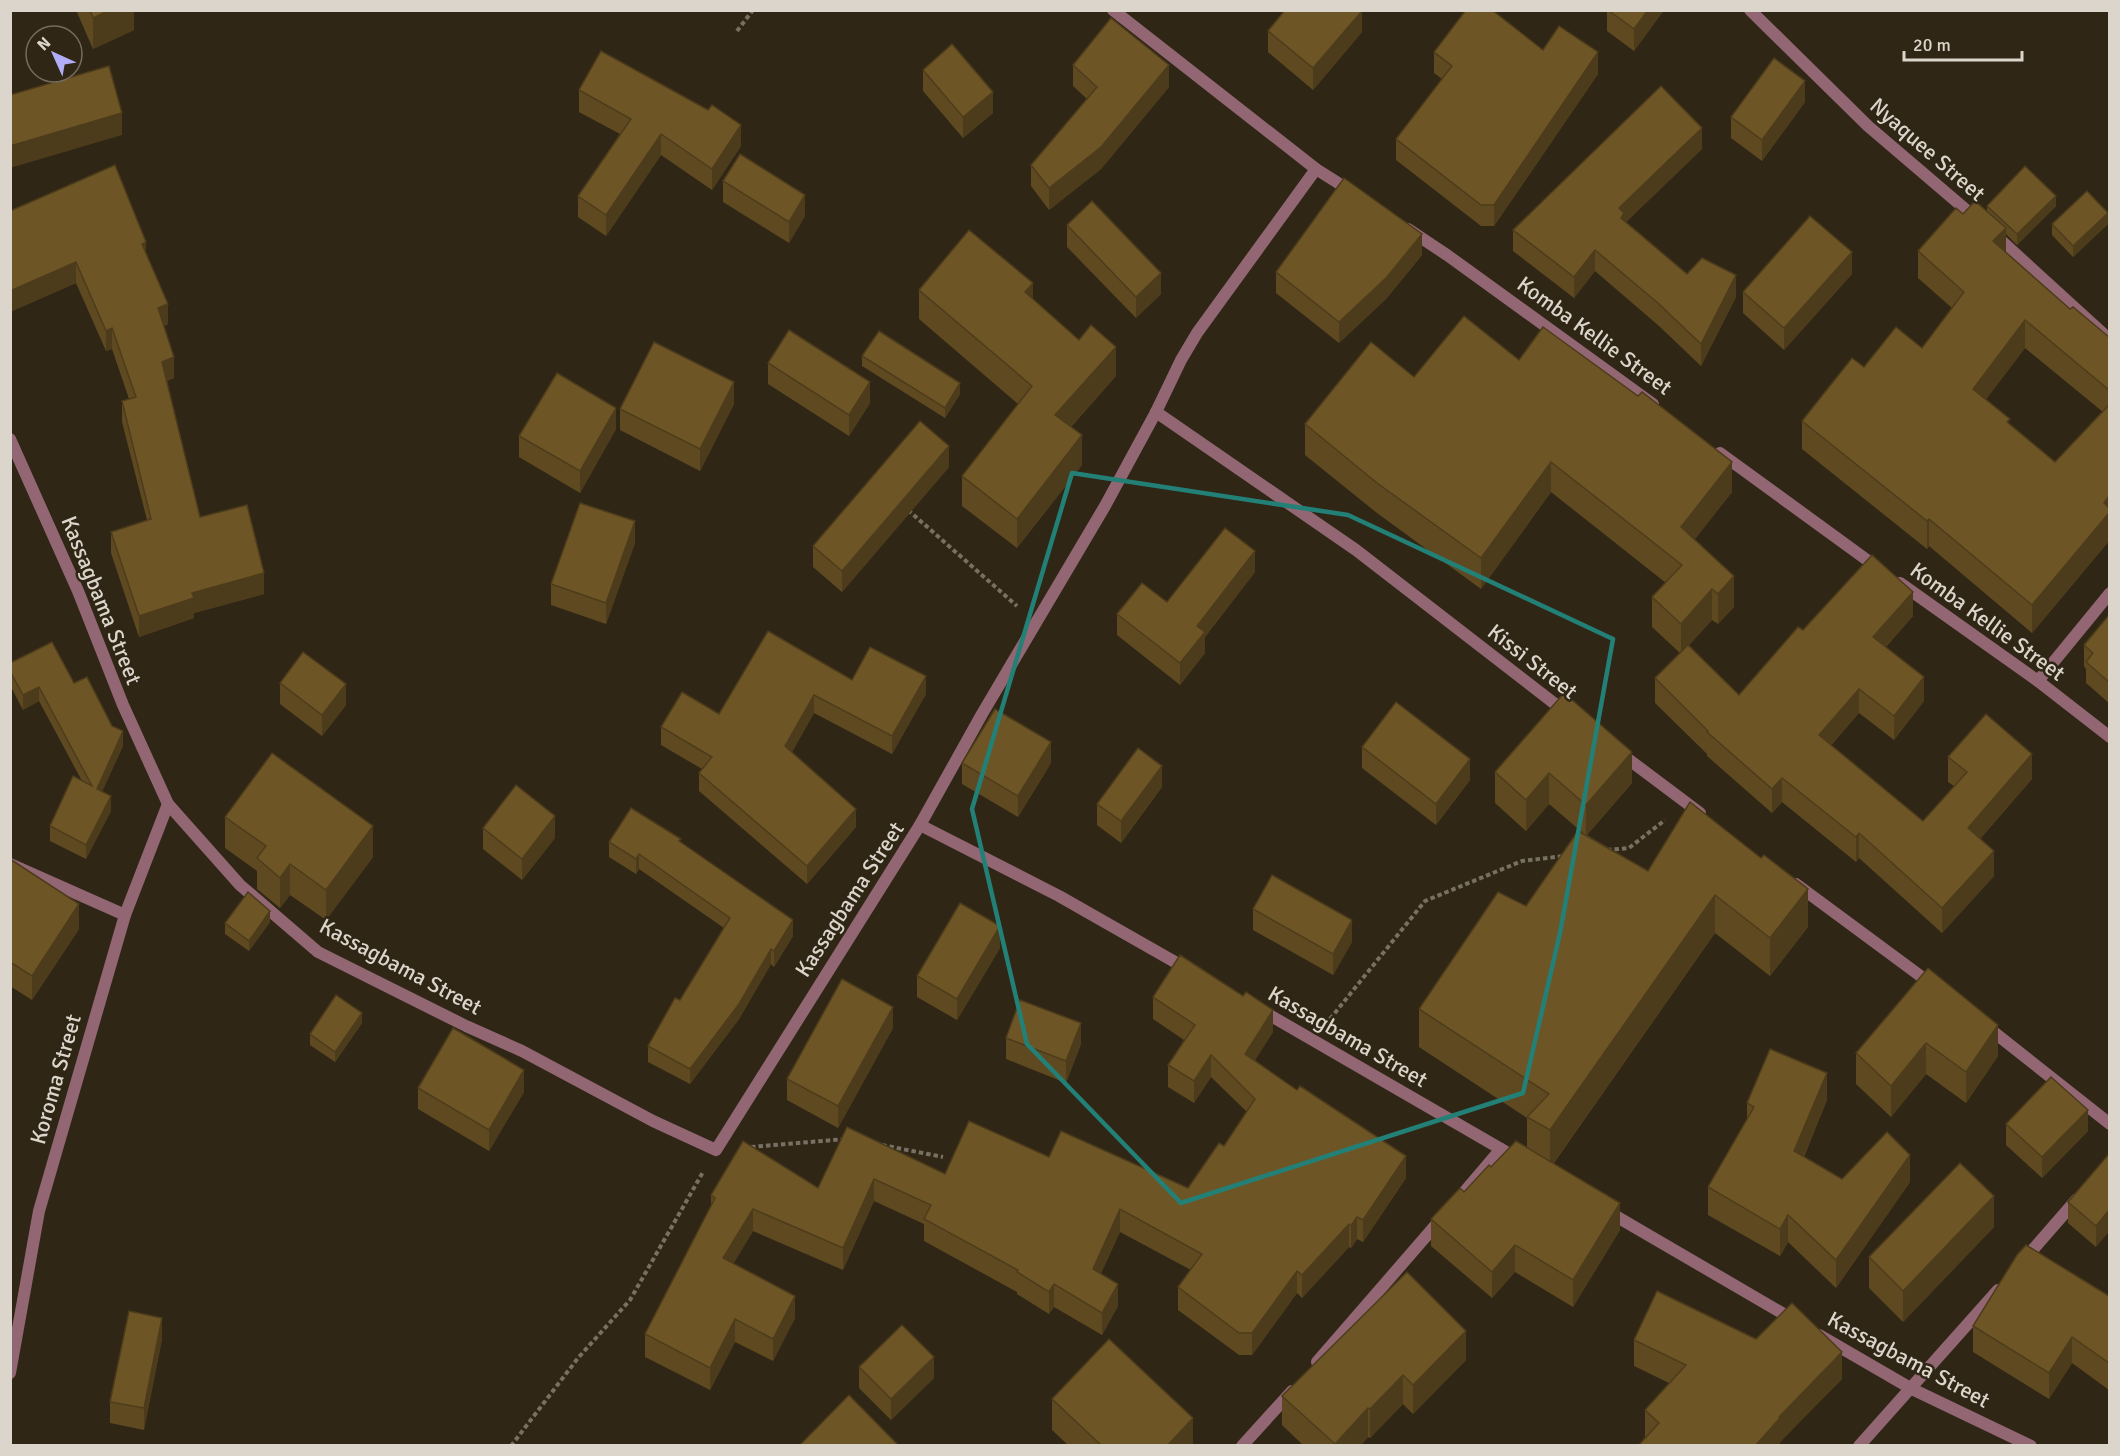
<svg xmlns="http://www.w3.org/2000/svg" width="2120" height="1456" font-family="Signika,sans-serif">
  <rect width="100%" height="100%" fill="#2f2616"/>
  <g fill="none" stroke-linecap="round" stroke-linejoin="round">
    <g stroke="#787063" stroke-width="4" stroke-dasharray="4.5 3" stroke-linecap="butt">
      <polyline points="737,31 753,10"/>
      <polyline points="908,510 1017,606"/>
      <polyline points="1607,850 1629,848 1665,820"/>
      <polyline points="1330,1019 1425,901 1522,861 1564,856"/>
      <polyline points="882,1145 943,1157"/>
      <polyline points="751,1147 845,1139"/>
      <polyline points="511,1446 578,1358 630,1300 703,1172"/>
    </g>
    <g stroke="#926672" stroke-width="12">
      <polyline points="1113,10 1316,169 1354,193"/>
      <polyline points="1750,10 1868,126 1978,220"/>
      <polyline points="1408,229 1447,255 1653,404"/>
      <polyline points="1995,235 2110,340"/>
      <polyline points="1156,412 1356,550 1568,714"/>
      <polyline points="10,439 78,591 123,705 168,804 240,885 318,952 466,1026 522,1051 653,1121 716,1150 920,825 982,714 1105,506 1156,412 1181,360 1197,333 1316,169"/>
      <polyline points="1720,453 1878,568"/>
      <polyline points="1900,583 2038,681 2110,737"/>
      <polyline points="2038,681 2110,593"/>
      <polyline points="1620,753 1700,813"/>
      <polyline points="920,825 1059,896 1189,970"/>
      <polyline points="10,864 125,915"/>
      <polyline points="1796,884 1934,986"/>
      <polyline points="1259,1009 1520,1160"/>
      <polyline points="1986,1026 2110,1124"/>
      <polyline points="1455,1203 1501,1149"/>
      <polyline points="1607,1211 1794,1320"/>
      <polyline points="2023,1261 2077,1199"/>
      <polyline points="1819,1335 1912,1389 2031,1446"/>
      <polyline points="1317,1362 1441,1219"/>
      <polyline points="10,1373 39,1211 125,915 168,804"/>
      <polyline points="1242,1446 1292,1391"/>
      <polyline points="1859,1446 1998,1290"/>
    </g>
  </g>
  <g fill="#5f4921" fill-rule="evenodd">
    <polygon points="76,10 134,10 134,30 93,49"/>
    <polygon points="1607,10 1664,10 1634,51 1607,31"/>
    <polygon points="1268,31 1362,32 1313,90 1268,52"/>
    <polygon points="1543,50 1598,74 1494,226 1481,226 1396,160 1396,139 1442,79 1434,73 1434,52"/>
    <polygon points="1073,65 1169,87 1101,169 1049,210 1031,186 1031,165 1087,99 1073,86"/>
    <polygon points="923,70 993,113 963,138 923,91"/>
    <polygon points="579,90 741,146 712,190 661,155 606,236 578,217 578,196 620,134 579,112"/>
    <polygon points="1805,102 1762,161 1731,138 1731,117"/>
    <polygon points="1702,149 1626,222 1687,274 1736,297 1701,366 1659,326 1595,271 1574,298 1513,251 1513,230"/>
    <polygon points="723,181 805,216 789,243 723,202"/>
    <path d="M1987,206H2056L2017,245L2006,234V252L2070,309L2109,337V541L2032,633L1929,546L1927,549L1802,449V421L1864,367L1922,348L1952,308L1918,278V251L1963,214L1987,211ZM2025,348L2103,412L2055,462L2010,424L1986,399Z"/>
    <polygon points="10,211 146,255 168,324 164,326 174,378 167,381 200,517 264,594 194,613 194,618 139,637 111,553 111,532 147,520 122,422 122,401 129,399 112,349 106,351 76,283 10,312"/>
    <polygon points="2052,224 2108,224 2073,257 2052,235"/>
    <polygon points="1067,225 1161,294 1136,318 1067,247"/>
    <polygon points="1422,255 1386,299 1339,343 1276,293 1276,272"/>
    <polygon points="1852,274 1784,350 1743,313 1743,292"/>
    <polygon points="919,290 1033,299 1116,376 1071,427 1082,465 1017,548 962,506 962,476 1018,404 919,319"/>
    <polygon points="862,356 960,394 945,418 862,366"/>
    <polygon points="1519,360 1732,492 1694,540 1734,607 1718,624 1712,620 1689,645 1739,695 1803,630 1913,616 1886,647 1924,701 1894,740 1859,713 1831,745 1923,821 1954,786 1948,782 1948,757 2032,779 1980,839 1994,876 1942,933 1859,858 1856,862 1782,802 1772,813 1707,756 1707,754 1655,703 1655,678 1680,653 1652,627 1652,597 1666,583 1551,492 1481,589 1377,513 1305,455 1305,424 1414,377"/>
    <polygon points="768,363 870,403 849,436 768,384"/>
    <polygon points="734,404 700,471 620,430 620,409"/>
    <polygon points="616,429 580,493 519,457 519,436"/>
    <polygon points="949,467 842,592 813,567 813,546"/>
    <polygon points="635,543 606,624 551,605 551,584"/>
    <polygon points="1255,572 1205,637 1205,653 1180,685 1117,635 1117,614 1167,602"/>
    <polygon points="2109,615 2109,703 2086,683 2086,669 2084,666 2084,645"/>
    <polygon points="10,663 74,683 123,746 102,791 111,811 86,859 50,841 50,826 82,781 39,701 23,710 10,685"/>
    <polygon points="852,680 926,694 892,754 814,713 792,752 856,827 807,884 699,791 699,773 702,769 661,745 661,727 719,714"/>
    <polygon points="280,683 346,705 322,736 280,704"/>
    <polygon points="1564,693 1632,783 1587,835 1648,871 1808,927 1770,976 1715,933 1554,1163 1620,1230 1573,1307 1515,1272 1492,1298 1431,1246 1431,1219 1464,1192 1491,1167 1527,1148 1527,1118 1419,1047 1419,1009 1526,906 1583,833 1549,804 1526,831 1495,803 1495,772"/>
    <polygon points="1362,747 1470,780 1436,825 1362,768"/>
    <polygon points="962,763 1051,763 1018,817 962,784"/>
    <polygon points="1162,787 1121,843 1097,825 1097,804"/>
    <polygon points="225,817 373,857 326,920 290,895 280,908 257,889 257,871 225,848"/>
    <polygon points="483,828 555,838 522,880 483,849"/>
    <polygon points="609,842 681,842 793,936 774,967 771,964 739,1019 690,1084 648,1062 648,1046 680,1000 724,928 639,869 636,874 609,857"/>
    <polygon points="10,859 79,929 32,1000 10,986"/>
    <polygon points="1253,909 1352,942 1333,975 1253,930"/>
    <polygon points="270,922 249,951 225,934 225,923"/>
    <polygon points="1000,948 957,1020 917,997 917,976"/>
    <polygon points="1928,968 1998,1056 1966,1103 1926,1074 1891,1117 1856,1084 1856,1053"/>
    <polygon points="1153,997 1273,1032 1255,1060 1406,1178 1363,1242 1357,1239 1351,1248 1349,1247 1302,1298 1297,1293 1252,1355 1239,1355 1178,1310 1178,1287 1191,1270 1120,1232 1101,1273 1118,1306 1102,1335 1054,1307 1049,1314 1017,1294 1017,1292 924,1241 924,1224 874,1201 843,1270 753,1231 733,1264 795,1318 773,1361 735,1342 710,1390 645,1357 645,1334 711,1207 711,1195 818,1188 847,1127 945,1174 1049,1157 1188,1188 1224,1146 1247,1112 1211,1077 1194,1103 1168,1087 1168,1065 1184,1040 1153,1019"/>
    <polygon points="362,1023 335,1062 310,1045 310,1034"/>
    <polygon points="893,1028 838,1128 787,1100 787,1079"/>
    <polygon points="1006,1038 1081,1044 1066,1083 1006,1059"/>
    <polygon points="418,1088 524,1092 489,1151 418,1109"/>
    <polygon points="1827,1100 1804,1157 1842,1179 1910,1182 1836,1288 1788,1242 1780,1256 1708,1215 1708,1187 1747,1120 1747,1103"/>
    <polygon points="2006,1124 2088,1131 2042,1178 2006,1145"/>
    <polygon points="2109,1154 2096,1247 2068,1223 2068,1202"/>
    <polygon points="1994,1227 1903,1322 1869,1288 1869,1257"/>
    <polygon points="2109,1296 2109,1390 2072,1363 2049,1399 1973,1352 1973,1326"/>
    <polygon points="162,1339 144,1430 110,1423 110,1402"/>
    <polygon points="1756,1339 1842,1379 1780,1442 1779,1446 1638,1446 1645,1437 1645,1410 1669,1383 1634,1366 1634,1340"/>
    <polygon points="1466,1360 1413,1414 1403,1404 1370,1438 1368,1437 1360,1446 1304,1446 1282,1425 1282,1396"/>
    <polygon points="859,1367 934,1378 891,1420 859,1388"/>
    <polygon points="1052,1399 1193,1446 1069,1446 1052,1430"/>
  </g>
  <g fill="#4d3c1b">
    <polygon points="110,10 134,10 134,30 93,49 93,18"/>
    <polygon points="1648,10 1664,10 1634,51 1634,29"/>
    <polygon points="1362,11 1362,32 1313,90 1313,68"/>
    <polygon points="1598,52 1598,74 1494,226 1494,205"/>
    <polygon points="1169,65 1169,87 1101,169 1049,210 1049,188"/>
    <polygon points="1805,81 1805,102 1762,161 1762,140"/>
    <polygon points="993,92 993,113 963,138 963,117"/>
    <polygon points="122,113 122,135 10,168 10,146"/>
    <polygon points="741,125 741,146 712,190 712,169"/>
    <polygon points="1702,128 1702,149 1624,224 1624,234 1619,208"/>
    <polygon points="661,134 661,155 606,236 606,215"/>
    <polygon points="805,195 805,216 789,243 789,222"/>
    <polygon points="2056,196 2056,206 2017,245 2017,234"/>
    <polygon points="2108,213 2108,224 2073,257 2073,246"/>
    <polygon points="2006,228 2006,256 1993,241"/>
    <polygon points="1422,234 1422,255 1386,299 1339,343 1339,322"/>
    <polygon points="146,242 146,263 142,244"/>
    <polygon points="1595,250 1595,271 1574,298 1574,277"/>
    <polygon points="1852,252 1852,274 1784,350 1784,328"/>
    <polygon points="76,262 76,283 10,312 10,291"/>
    <polygon points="1161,273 1161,294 1136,318 1136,297"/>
    <polygon points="1736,275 1736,297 1701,366 1701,344"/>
    <polygon points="1033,283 1033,313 1025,292"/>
    <polygon points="168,304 168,324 158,329 158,308"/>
    <polygon points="2025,320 2025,348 1973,417 1973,389"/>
    <polygon points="112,328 112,349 106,351 106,331"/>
    <polygon points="1116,347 1116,376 1055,444 1055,415"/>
    <polygon points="174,357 174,378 162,382 162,362"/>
    <polygon points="734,382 734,404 700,471 700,449"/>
    <polygon points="870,382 870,403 849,436 849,415"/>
    <polygon points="960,383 960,394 945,418 945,408"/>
    <polygon points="616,408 616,429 580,493 580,471"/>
    <polygon points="1082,435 1082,465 1017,548 1017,519"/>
    <polygon points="949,446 949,467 842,592 842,571"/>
    <polygon points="1551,462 1551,492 1481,589 1481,558"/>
    <polygon points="1732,462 1732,492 1681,557 1681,527"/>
    <polygon points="2109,496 2109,541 2032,633 2032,605 2104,503"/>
    <polygon points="1929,519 1929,546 1927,549 1927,521"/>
    <polygon points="635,521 635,543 606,624 606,603"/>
    <polygon points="1255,551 1255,572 1205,637 1205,653 1180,685 1180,663 1197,626"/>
    <polygon points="264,573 264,594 194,613 194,618 139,637 139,616 192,593"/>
    <polygon points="1734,576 1734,607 1718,624 1718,594"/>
    <polygon points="1712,589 1712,620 1681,654 1681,624"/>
    <polygon points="1913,592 1913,616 1873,661 1873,637"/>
    <polygon points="926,676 926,694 892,754 892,736"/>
    <polygon points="1924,677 1924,701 1894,740 1894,716"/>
    <polygon points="346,684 346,705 322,736 322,715"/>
    <polygon points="39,687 39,701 23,710 23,695"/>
    <polygon points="1859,689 1859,713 1819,760 1819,735"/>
    <polygon points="814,695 814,713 785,764 785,746"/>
    <polygon points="123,731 123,746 97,803 97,789"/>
    <polygon points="1051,742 1051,763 1018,817 1018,796"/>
    <polygon points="1632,752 1632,783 1586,836 1586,805"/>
    <polygon points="2032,754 2032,779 1968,852 1968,828"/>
    <polygon points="1470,759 1470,780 1436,825 1436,804"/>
    <polygon points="1162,766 1162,787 1121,843 1121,821"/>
    <polygon points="1549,773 1549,804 1526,831 1526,800"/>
    <polygon points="1782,778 1782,802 1772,813 1772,789"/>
    <polygon points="111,796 111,811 86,859 86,845"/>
    <polygon points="856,809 856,827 807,884 807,866"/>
    <polygon points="555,816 555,838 522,880 522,859"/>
    <polygon points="373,826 373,857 326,920 326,890"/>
    <polygon points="1859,833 1859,858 1856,862 1856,837"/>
    <polygon points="1994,851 1994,876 1942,933 1942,908"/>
    <polygon points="639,854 639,869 636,874 636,859"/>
    <polygon points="290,864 290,895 280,908 280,878"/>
    <polygon points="1808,889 1808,927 1770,976 1770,938"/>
    <polygon points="1715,895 1715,933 1550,1168 1550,1130"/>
    <polygon points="79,904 79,929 32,1000 32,976"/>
    <polygon points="270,911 270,922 249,951 249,941"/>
    <polygon points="793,920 793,936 774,967 774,951"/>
    <polygon points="1352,920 1352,942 1333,975 1333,954"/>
    <polygon points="1000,926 1000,948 957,1020 957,999"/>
    <polygon points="771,949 771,964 739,1019 690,1084 690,1069"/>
    <polygon points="893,1007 893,1028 838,1128 838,1106"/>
    <polygon points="1273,1010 1273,1032 1245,1076 1245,1054"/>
    <polygon points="362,1013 362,1023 335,1062 335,1052"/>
    <polygon points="1081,1023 1081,1044 1066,1083 1066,1061"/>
    <polygon points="1998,1025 1998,1056 1966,1103 1966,1072"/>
    <polygon points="1926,1043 1926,1074 1891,1117 1891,1086"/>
    <polygon points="1211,1055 1211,1077 1194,1103 1194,1081"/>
    <polygon points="524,1070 524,1092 489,1151 489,1130"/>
    <polygon points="1827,1073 1827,1100 1794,1179 1794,1151"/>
    <polygon points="2088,1110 2088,1131 2042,1178 2042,1157"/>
    <polygon points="1910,1155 1910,1182 1836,1288 1836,1260"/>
    <polygon points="1406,1156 1406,1178 1363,1242 1363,1220"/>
    <polygon points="874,1179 874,1201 843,1270 843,1248"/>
    <polygon points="1994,1196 1994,1227 1903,1322 1903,1291"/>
    <polygon points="1620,1203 1620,1230 1573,1307 1573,1280"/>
    <polygon points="753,1209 753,1231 723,1281 723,1258"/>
    <polygon points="1120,1209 1120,1232 1093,1291 1093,1269"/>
    <polygon points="2109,1210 2109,1232 2096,1247 2096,1226"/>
    <polygon points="1788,1215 1788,1242 1780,1256 1780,1229"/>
    <polygon points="1357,1217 1357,1239 1351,1248 1351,1226"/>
    <polygon points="1349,1224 1349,1247 1302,1298 1302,1275"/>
    <polygon points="1515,1245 1515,1272 1492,1298 1492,1272"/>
    <polygon points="1297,1271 1297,1293 1252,1355 1252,1333"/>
    <polygon points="1054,1284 1054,1307 1049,1314 1049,1292"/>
    <polygon points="1118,1284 1118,1306 1102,1335 1102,1313"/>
    <polygon points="795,1296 795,1318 773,1361 773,1339"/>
    <polygon points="162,1318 162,1339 144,1430 144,1408"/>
    <polygon points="735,1319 735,1342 710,1390 710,1368"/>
    <polygon points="1466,1331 1466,1360 1413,1414 1413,1385"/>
    <polygon points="2072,1337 2072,1363 2049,1399 2049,1373"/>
    <polygon points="1842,1352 1842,1379 1780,1442 1779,1446 1755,1446 1779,1417"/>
    <polygon points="934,1357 934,1378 891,1420 891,1399"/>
    <polygon points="1403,1375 1403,1404 1370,1438 1370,1409"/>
    <polygon points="1368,1408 1368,1437 1360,1446 1335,1446 1335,1444"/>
    <polygon points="1193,1418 1193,1446 1167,1446"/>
  </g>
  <g fill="#6e5526" stroke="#4d3c1b" stroke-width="1.5">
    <polygon points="90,10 110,10 93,18"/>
    <polygon points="1285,10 1362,10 1362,11 1313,68 1268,31"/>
    <polygon points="1466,10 1492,10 1543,50 1559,26 1598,52 1494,205 1481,205 1396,139 1452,66 1434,52"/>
    <polygon points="1608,10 1648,10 1634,29"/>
    <polygon points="1111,18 1169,65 1101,147 1049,188 1031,165 1097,87 1073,65"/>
    <polygon points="952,44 993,92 963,117 923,70"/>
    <polygon points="601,51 708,110 712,105 741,125 712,169 661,134 606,215 578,196 631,119 579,90"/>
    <polygon points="1774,58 1805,81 1762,140 1731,117"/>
    <polygon points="109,66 122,113 10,146 10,95"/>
    <polygon points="1661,86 1702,128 1619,208 1624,213 1621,218 1687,274 1702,258 1736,275 1701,344 1659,304 1595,250 1574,277 1513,230"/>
    <polygon points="740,154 805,195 789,222 723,181"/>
    <polygon points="115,165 146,242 142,244 168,304 158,308 174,357 162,362 200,517 247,505 264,573 192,593 194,598 139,616 111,532 151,519 122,401 136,397 112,328 106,331 76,262 10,291 10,211"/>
    <polygon points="2025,166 2056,196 2017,234 1987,206"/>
    <polygon points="1344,178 1422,234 1386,278 1339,322 1276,272"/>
    <polygon points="2087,191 2108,213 2073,246 2052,224"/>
    <polygon points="1092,201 1161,273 1136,297 1067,225"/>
    <polygon points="1975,201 2006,228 1993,241 2070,309 2073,307 2109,337 2109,390 2025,320 1973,389 2010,419 2007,422 2055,462 2109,405 2109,496 2104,503 2109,508 2109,513 2032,605 1929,519 1927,521 1802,421 1852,358 1864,367 1896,327 1922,348 1964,292 1918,251 1956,208 1963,214"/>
    <polygon points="1810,216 1852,252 1784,328 1743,292"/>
    <polygon points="969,230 1033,283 1025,292 1079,340 1091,325 1116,347 1055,415 1082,435 1017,519 962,476 1032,386 919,290"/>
    <polygon points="1464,316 1519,360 1543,327 1638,396 1642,392 1732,462 1681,527 1734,576 1718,594 1712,589 1681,624 1652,597 1682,565 1551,462 1481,558 1377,483 1305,424 1371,342 1414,377"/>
    <polygon points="789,330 870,382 849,415 768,363"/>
    <polygon points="879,331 960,383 945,408 862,356"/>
    <polygon points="654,342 734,382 700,449 620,409"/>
    <polygon points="557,373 616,408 580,471 519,436"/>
    <polygon points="920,421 949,446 842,571 813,546"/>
    <polygon points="580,503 635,521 606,603 551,584"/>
    <polygon points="1225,528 1255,551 1197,626 1205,632 1180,663 1117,614 1142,583 1167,602"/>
    <polygon points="1872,555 1913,592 1873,637 1924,677 1894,716 1859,689 1819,735 1923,821 1967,772 1948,757 1986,714 2032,754 1968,828 1994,851 1942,908 1859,833 1856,837 1782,778 1772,789 1707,732 1708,731 1655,678 1688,645 1739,695 1798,627 1803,630"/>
    <polygon points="2109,615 2109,682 2086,662 2093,653 2084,645"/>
    <polygon points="768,631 852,680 870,647 926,676 892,736 814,695 785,746 856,809 807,866 699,773 712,757 661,727 682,692 719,714"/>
    <polygon points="52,642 74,683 87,677 112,726 123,731 97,789 111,796 86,845 50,826 73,776 92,786 39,687 23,695 10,671 10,663"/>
    <polygon points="303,652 346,684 322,715 280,683"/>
    <polygon points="1564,693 1632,752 1586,805 1549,773 1526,800 1495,772"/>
    <polygon points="1396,702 1470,759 1436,804 1362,747"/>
    <polygon points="995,709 1051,742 1018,796 962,763"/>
    <polygon points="1138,748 1162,766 1121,821 1097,804"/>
    <polygon points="272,753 373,826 326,890 290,864 280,878 257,858 266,846 225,817"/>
    <polygon points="516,785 555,816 522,859 483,828"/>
    <polygon points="1690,802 1761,858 1764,855 1808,889 1770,938 1715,895 1550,1130 1527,1117 1549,1094 1419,1009 1498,892 1526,906 1578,831 1648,871"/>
    <polygon points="631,808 681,839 679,841 793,920 774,951 771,949 739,1004 690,1069 648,1046 675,998 680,1000 730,918 639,854 636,859 609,842"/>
    <polygon points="10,859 79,904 32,976 10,962"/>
    <polygon points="1272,875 1352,920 1333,954 1253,909"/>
    <polygon points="248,892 270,911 249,941 225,923"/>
    <polygon points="960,903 1000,926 957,999 917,976"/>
    <polygon points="1180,955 1243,996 1246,992 1273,1010 1245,1054 1297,1090 1300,1086 1406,1156 1363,1220 1357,1217 1351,1226 1349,1224 1302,1275 1297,1271 1252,1333 1239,1333 1178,1287 1202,1254 1120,1209 1093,1269 1118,1284 1102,1313 1054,1284 1049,1292 1017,1272 1018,1270 924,1219 931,1205 874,1179 843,1248 753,1209 723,1258 795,1296 773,1339 735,1319 710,1368 645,1334 715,1198 711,1195 743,1141 818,1188 847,1127 945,1174 969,1121 1049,1157 1061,1131 1188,1188 1219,1143 1224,1146 1255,1099 1211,1055 1194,1081 1168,1065 1195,1025 1153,997"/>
    <polygon points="1928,968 1998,1025 1966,1072 1926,1043 1891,1086 1856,1053"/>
    <polygon points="842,979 893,1007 838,1106 787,1079"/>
    <polygon points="336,995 362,1013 335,1052 310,1034"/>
    <polygon points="1020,1000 1081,1023 1066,1061 1006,1038"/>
    <polygon points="453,1028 524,1070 489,1130 418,1088"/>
    <polygon points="1770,1049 1827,1073 1794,1151 1842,1179 1887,1132 1910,1155 1836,1260 1788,1215 1780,1229 1708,1187 1754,1107 1747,1103"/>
    <polygon points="2051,1077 2088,1110 2042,1157 2006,1124"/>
    <polygon points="1516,1141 1620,1203 1573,1280 1515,1245 1492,1272 1431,1219 1460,1188 1464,1192 1489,1165 1491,1167"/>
    <polygon points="2109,1154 2109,1210 2096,1226 2068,1202"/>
    <polygon points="1960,1163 1994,1196 1903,1291 1869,1257"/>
    <polygon points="2026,1245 2109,1296 2109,1363 2072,1337 2049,1373 1973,1326 2017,1255"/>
    <polygon points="1407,1272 1466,1331 1413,1385 1403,1375 1370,1409 1368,1408 1335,1444 1282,1396"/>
    <polygon points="1657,1291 1756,1339 1792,1303 1842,1352 1779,1417 1780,1418 1755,1446 1638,1446 1659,1423 1645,1410 1686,1365 1634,1340"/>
    <polygon points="129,1311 162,1318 144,1408 110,1402"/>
    <polygon points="902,1325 934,1357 891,1399 859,1367"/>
    <polygon points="1109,1339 1193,1418 1167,1446 1102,1446 1052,1399"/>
    <polygon points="849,1395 899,1446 799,1446"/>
  </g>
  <path fill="none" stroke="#238077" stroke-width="4.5" stroke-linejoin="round" d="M1072,473L1348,515L1613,639L1560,933L1523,1093L1181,1203L1027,1044L972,809Z"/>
  <g text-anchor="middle" stroke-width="5" stroke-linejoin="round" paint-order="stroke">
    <g font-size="22" fill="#dbd5cb" stroke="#2f2616">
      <text transform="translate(1928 149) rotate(41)" y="8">Nyaquee Street</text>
      <text transform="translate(1595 335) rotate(36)" y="8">Komba Kellie Street</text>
      <text transform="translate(102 600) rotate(68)" y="8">Kassagbama Street</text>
      <text transform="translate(1988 621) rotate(36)" y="8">Komba Kellie Street</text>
      <text transform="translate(1533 661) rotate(38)" y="8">Kissi Street</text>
      <text transform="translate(849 899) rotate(-57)" y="8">Kassagbama Street</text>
      <text transform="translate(401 966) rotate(28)" y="8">Kassagbama Street</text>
      <text transform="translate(1348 1036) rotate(30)" y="8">Kassagbama Street</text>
      <text transform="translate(55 1079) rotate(-74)" y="8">Koroma Street</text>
      <text transform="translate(1909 1359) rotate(28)" y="8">Kassagbama Street</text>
    </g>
  </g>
  <rect width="2120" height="1456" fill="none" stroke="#dbd5cb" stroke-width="24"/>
  <g transform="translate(54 54) rotate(315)"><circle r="28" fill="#2f2616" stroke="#746c5e" stroke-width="1.5"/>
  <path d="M0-4.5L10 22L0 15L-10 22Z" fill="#b2adf9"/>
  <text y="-9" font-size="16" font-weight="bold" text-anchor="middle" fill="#dbd5cb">N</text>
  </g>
  <path d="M1904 51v9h118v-9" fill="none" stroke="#dbd5cb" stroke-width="3"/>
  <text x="1913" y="51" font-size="18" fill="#dbd5cb" stroke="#2f2616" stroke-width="4.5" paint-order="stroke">20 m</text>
</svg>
